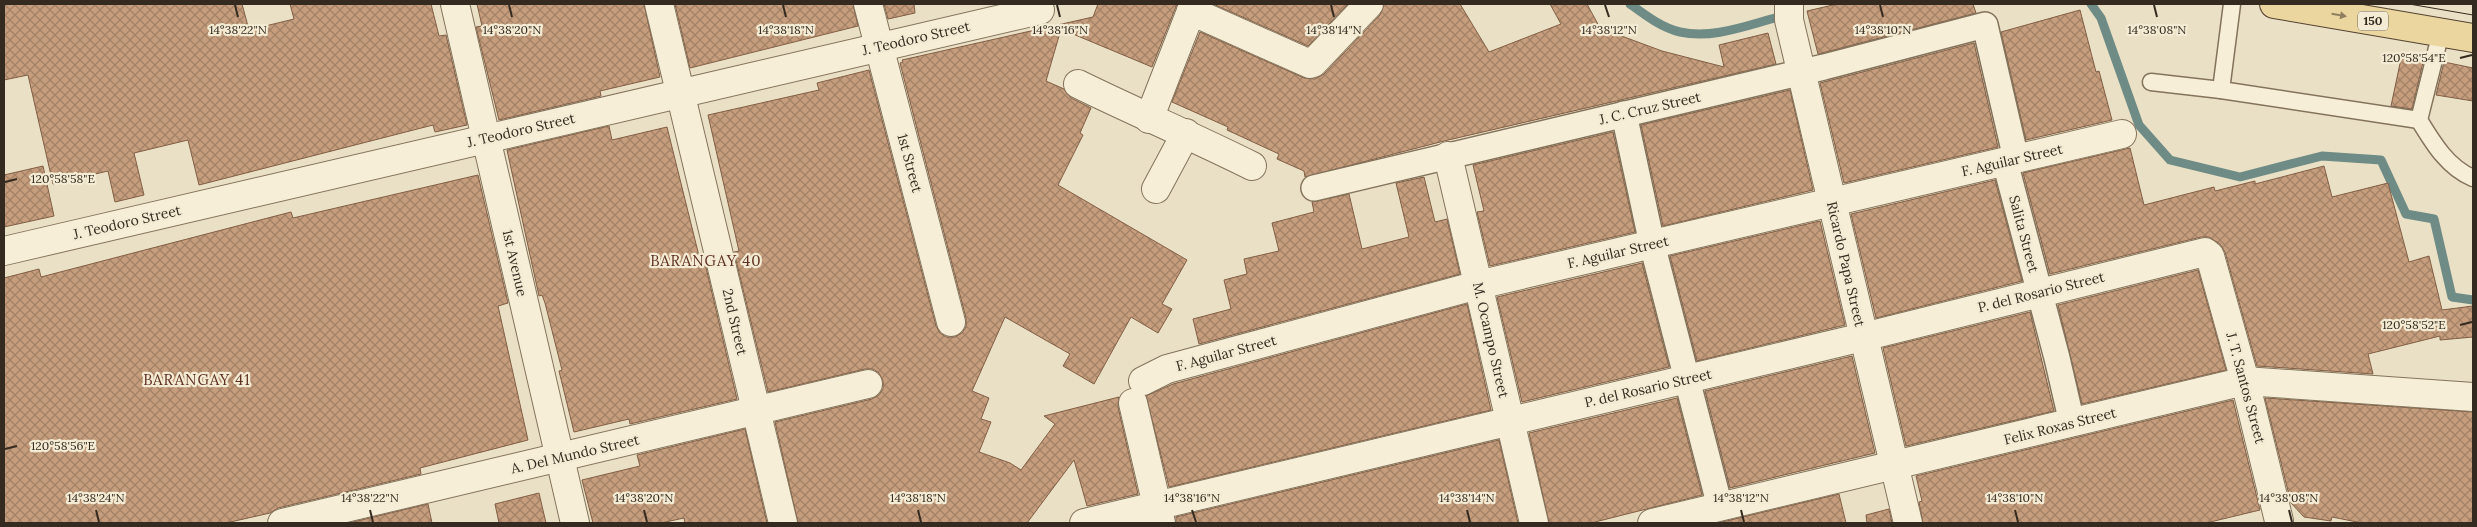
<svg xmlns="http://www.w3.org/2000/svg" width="2477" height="527" font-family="Lora,serif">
  <defs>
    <pattern id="building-cross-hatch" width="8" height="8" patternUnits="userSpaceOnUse" patternTransform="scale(1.25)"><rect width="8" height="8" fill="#c69e7d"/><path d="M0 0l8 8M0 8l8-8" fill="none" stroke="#a28166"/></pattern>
  </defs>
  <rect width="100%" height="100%" fill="#eae0c5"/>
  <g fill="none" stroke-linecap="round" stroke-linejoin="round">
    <g stroke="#6e8b85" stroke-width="9">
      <path d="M1630,4C1645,15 1662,28 1680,32C1712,39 1745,26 1775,18"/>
      <polyline points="2091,4 2101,18 2139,125 2170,160 2240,177 2322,156 2381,160 2406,214 2434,219 2452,297 2473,300"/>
    </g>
  </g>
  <g fill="url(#building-cross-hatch)" stroke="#815e44">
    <polygon points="4,4 242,4 249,30 294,19 290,4 431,4 439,36 446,35 467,125 435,132 433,125 199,185 188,140 134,153 144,195 115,202 108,171 53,184 28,75 4,80"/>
    <polygon points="477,4 644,4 660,77 600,91 601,96 499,120 476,27 482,26"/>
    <polygon points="675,4 853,4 858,26 690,68"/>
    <polygon points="884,4 914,4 915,13 888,19"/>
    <polygon points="1098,4 1177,4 1152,67 1061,29 1046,81 1064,89 1071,98 1091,108 1080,133 1083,135 1058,185 1187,260 1162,304 1172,309 1158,333 1131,317 1094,384 1063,366 1070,354 1005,317 972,391 989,398 981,419 991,422 979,452 1010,463 1021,470 1055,424 1044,416 1119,397 1118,407 1138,494 1087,506 1074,460 1027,523 798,523 775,422 872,399 879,395 883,389 883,381 879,373 873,369 865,369 768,392 734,252 739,251 708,115 819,90 817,83 869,70 936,326 940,333 946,337 955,337 962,333 966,327 966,318 900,63 903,62 902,60 1093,17"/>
    <polygon points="1213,4 1348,4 1308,46"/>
    <polygon points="1384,4 1460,4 1489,52 1561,24 1550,4 1587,4 1600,28 1662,51 1724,67 1719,45 1768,33 1776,64 1444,141 1305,177 1304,171 1277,159 1279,154 1227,130 1228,127 1172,102 1200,32 1304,78 1315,79 1324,74 1380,15"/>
    <polygon points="1837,4 1973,4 1976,13 1818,54 1807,11"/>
    <polygon points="2080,10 2096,72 2099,71 2112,120 2026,140 2001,32"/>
    <polygon points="1974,43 1998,147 1844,183 1820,83"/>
    <polygon points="2402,54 2424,58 2412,109 2391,106"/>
    <polygon points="2444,62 2473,68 2473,101 2436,95"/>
    <polygon points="1790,90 1813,190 1663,226 1641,125"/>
    <polygon points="609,126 612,140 667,127 700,260 704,259 737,399 630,424 629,419 574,432 559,371 562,370 545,303 542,295 539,296 507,150"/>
    <polygon points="1613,132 1635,232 1490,266 1477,212 1484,211 1473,165"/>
    <polygon points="2130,148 2144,205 2214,187 2215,191 2255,181 2255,184 2324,166 2332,197 2388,183 2409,262 2429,256 2442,310 2473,306 2473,337 2440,340 2440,336 2368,354 2373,374 2257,366 2225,252 2220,244 2209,237 2201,237 2050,274 2023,173"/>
    <polygon points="43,166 54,216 4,227 4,175"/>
    <polygon points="478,175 508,303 498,306 528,440 420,468 421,474 278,508 270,513 226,523 4,523 4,278 39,269 41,277 291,212 293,218"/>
    <polygon points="1424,177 1435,222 1447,219 1460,274 1199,344 1193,319 1231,309 1224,280 1247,274 1244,259 1279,251 1272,223 1314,212 1312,202 1349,194 1362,249 1409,237 1396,183"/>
    <polygon points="1995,180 2022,281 1876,318 1851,214"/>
    <polygon points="1820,221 1845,325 1697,361 1670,256"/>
    <polygon points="1642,263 1669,367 1522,402 1497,297"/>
    <polygon points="2198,270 2226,370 2082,404 2058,305"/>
    <polygon points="1467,304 1491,410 1169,487 1146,396 1173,384"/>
    <polygon points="2030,312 2054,411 1906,446 1883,348"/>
    <polygon points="1852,356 1875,453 1730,488 1705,391"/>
    <polygon points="1677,398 1702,495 1591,523 1549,523 1529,433"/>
    <polygon points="2265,398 2473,412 2473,523 2362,523 2332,517 2331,521 2304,517 2291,503"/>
    <polygon points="2233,400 2260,510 2206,523 1923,523 1919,502 1922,501 1916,476"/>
    <polygon points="745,429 767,523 685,523 684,518 661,523 593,523 582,480 640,466 637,455"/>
    <polygon points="1499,440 1518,523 1176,523 1176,517"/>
    <polygon points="539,493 546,523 499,523 495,504"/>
    <polygon points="1839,494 1846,523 1718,523"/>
    <polygon points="428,504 432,523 349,523"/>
    <polygon points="1889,509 1892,523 1867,523 1866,515"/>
  </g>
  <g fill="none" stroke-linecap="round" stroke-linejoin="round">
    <defs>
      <g id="service">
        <polyline points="2232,4 2221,90 2419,120 2441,32"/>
        <polyline points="2151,82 2221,90"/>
        <path d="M2419,120C2433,143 2448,168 2473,178"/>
      </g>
      <g id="pedestrian">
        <polyline points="1624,114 1652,244 1720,507"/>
        <polyline points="2005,162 2057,358 2072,423"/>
        <polyline points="1314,188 1824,67 1985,25 2016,159"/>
      </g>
      <g id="minor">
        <polyline points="455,4 575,523"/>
        <polyline points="659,4 783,523"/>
        <polyline points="868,4 951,322"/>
        <polyline points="1194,4 1191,11 1310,64 1313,63 1369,4"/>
        <path d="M1078,84C1135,112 1194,137 1252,166"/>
        <polyline points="1149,119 1191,11"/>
        <polyline points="1448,156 1534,523"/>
        <polyline points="1156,189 1186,133"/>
        <polyline points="4,251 1040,10"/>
        <polyline points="1143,381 1167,369 1478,285 2122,134"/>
        <polyline points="1133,403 1161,523"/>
        <polyline points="282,523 868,384"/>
        <polyline points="1084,523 1863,337 2205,252 2210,256 2245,381 2279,521"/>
        <polyline points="1652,523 2245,381 2473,397"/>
      </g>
      <polyline id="tertiary" points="1789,4 1789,20 1908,523"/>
      <polyline id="primary" points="2274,4 2473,38"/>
    </defs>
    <use href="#service" stroke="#84735c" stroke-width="19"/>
    <use href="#pedestrian" stroke="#84735c" stroke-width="28"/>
    <use href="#minor" stroke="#84735c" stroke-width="30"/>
    <use href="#tertiary" stroke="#84735c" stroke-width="30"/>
    <use href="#primary" stroke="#524130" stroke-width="30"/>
    <use href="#service" stroke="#f6eed7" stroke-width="16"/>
    <use href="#pedestrian" stroke="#f6eed7" stroke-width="25"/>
    <use href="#minor" stroke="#f6eed7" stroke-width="28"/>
    <use href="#tertiary" stroke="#f6eed7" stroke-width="28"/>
    <use href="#primary" stroke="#ebd69f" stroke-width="28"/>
    <polyline stroke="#352a1f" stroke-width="1" points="2409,4 2473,15"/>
  </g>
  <defs><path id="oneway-solid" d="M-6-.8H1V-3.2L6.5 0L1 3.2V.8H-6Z" transform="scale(1.25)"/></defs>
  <use fill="#90805f" href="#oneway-solid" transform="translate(2339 15) rotate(10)"/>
  <path fill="none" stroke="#352a1f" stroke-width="2" d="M235,5L238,17M509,5L512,17M783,5L786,17M1057,5L1060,17M1331,5L1334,17M1605,5L1609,17M1880,5L1883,17M2154,5L2157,17M2460,58L2472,55M5,182L17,179M2460,325L2472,322M5,449L17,446M96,510L99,522M370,510L373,522M644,510L647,522M918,510L921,522M1192,510L1196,522M1467,510L1470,522M1741,510L1744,522M2015,510L2018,522M2289,510L2292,522"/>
  <g text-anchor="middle" stroke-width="4.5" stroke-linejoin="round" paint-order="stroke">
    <rect fill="#f3ebd3" stroke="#6e6455" stroke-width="1" x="2358" y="11.5" width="30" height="19" rx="4"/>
    <g font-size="12" font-weight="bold" fill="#352a1f">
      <text x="2373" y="25">150</text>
    </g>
    <g font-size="14" fill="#352a1f" stroke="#f3ebd3">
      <text transform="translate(916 38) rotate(-13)" y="5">J. Teodoro Street</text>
      <text transform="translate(1650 108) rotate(-13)" y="5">J. C. Cruz Street</text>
      <text transform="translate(521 130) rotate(-13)" y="5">J. Teodoro Street</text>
      <text transform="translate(2012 160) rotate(-13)" y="5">F. Aguilar Street</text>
      <text transform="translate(910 163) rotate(75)" y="5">1st Street</text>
      <text transform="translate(127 222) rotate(-13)" y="5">J. Teodoro Street</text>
      <text transform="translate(2024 234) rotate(75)" y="5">Salita Street</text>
      <text transform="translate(1618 252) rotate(-13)" y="5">F. Aguilar Street</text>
      <text transform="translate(515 263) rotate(77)" y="5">1st Avenue</text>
      <text transform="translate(1846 264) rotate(77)" y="5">Ricardo Papa Street</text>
      <text transform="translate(2041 292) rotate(-14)" y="5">P. del Rosario Street</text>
      <text transform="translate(735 322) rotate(77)" y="5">2nd Street</text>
      <text transform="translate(1491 340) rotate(77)" y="5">M. Ocampo Street</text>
      <text transform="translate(1226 353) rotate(-15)" y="5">F. Aguilar Street</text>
      <text transform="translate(1648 388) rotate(-13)" y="5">P. del Rosario Street</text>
      <text transform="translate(2246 388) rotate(75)" y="5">J. T. Santos Street</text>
      <text transform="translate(2060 426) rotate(-14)" y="5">Felix Roxas Street</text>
      <text transform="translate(575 454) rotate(-13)" y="5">A. Del Mundo Street</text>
    </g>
    <g font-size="15" letter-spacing="1" fill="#5e3022" stroke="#f3ebd3">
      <text x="706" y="266">BARANGAY 40</text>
      <text x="197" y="385">BARANGAY 41</text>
    </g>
  </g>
  <g font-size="12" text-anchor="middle" fill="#352a1f" stroke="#f3ebd3" stroke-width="4.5" stroke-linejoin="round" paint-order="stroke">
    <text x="238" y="34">14°38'22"N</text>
    <text x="512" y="34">14°38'20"N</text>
    <text x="786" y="34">14°38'18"N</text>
    <text x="1060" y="34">14°38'16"N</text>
    <text x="1334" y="34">14°38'14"N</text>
    <text x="1609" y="34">14°38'12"N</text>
    <text x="1883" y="34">14°38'10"N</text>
    <text x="2157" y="34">14°38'08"N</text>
    <text x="2414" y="62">120°58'54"E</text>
    <text x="63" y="183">120°58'58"E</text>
    <text x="2414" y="329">120°58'52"E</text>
    <text x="63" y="450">120°58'56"E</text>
    <text x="96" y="502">14°38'24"N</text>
    <text x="370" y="502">14°38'22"N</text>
    <text x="644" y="502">14°38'20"N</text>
    <text x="918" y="502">14°38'18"N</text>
    <text x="1192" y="502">14°38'16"N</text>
    <text x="1467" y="502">14°38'14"N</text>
    <text x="1741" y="502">14°38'12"N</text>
    <text x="2015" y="502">14°38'10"N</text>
    <text x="2289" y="502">14°38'08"N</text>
  </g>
  <rect width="2477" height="527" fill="none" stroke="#352a1f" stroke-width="10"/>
</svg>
